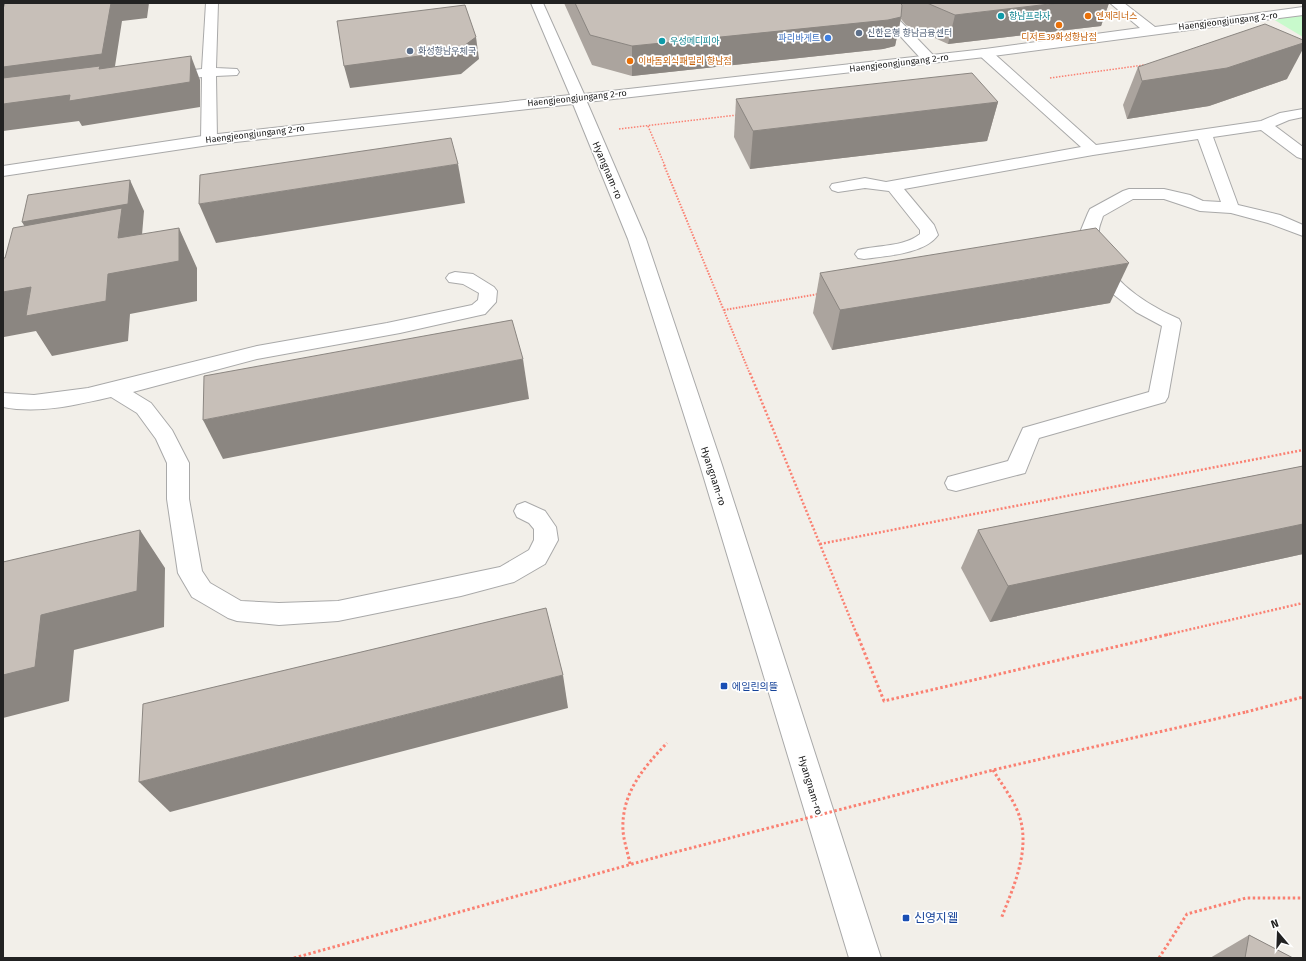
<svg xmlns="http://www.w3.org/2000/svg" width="1306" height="961" font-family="'Fira Sans','Noto Sans KR',sans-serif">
  <rect width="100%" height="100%" fill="#f2efe9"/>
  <polygon fill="#c8facc" points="1303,11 1303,37 1268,16"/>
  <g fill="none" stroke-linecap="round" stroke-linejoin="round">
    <defs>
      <g id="minor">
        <polygon points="206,3 218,3 216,68 237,69 239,72 237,75 216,76 217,140 214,143 209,145 204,143 201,140 202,77 169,81 164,80 162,77 164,74 169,73 202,69"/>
        <polygon points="870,3 883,3 934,56 936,59 934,62 929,63 924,62"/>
        <path d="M985,49L990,50L1096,145L1261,121L1280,113L1303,109V117L1289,120L1275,126L1303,147V159L1297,157L1261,130L1213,137L1238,205L1280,215L1303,225V236L1268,223L1231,213L1200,211L1164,199H1133L1103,216C1102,220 1099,226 1099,230C1095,274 1145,304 1179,319L1181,323L1168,397L1165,402L1039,438L1025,473L956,491L948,489L945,483L948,477L1008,461L1023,428L1149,392L1162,326L1136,312L1113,294L1093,272L1084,254L1081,230L1088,213L1090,209L1123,191L1129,189H1164L1190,195L1203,201L1221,202L1198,139L1093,155L904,189L934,225L938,235C925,254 885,256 864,259L858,258L855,254L858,250C878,245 904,247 920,234V230L889,191L865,188L838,192L832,190L830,187L832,184L865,178L886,182L1081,147L980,56L978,53L980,50Z"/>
        <path d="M455,272L473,274L494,287L497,291L496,302L485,314L400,333L257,359L133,392L151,403L172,430L189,463V499L202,571L210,583L241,601L279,603L338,601L500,567L529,550L534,540V529L529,523L517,517L514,511L517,505L525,502L545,511L556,527L558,540L545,564L514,582L461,596L338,621L279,625L237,621L228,618L192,597L182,580L178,573L167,499V463L156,439L137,413L111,397C76,405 39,414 3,407V393L34,395L88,388L257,346L387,323L472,305L478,300L479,293L463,284L449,282L446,278L449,274Z"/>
      </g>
      <polygon id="tertiary" points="531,3 543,3 584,94 985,49 1140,28 1110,3 1124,3 1155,27 1303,7 1303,15 985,57 587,102 646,239 722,465 881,958 849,958 700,465 628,239 573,104 209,145 3,176 3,166 209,135 570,95"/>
    </defs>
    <use href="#minor" stroke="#a9a9a9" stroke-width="2"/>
    <use href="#tertiary" stroke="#a9a9a9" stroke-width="2"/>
    <g stroke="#fa8072" stroke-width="1.5" stroke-dasharray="1.5 1.5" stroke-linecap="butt">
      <polyline points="1050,78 1144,65"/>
      <polyline points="648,126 665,166"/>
      <polyline points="619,129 737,115"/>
    </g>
    <g stroke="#fa8072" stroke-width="2" stroke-dasharray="1.5 1.5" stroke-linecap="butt">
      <polyline points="664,165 750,374"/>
      <polyline points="724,310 818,294"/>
    </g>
    <g stroke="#fa8072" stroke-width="2.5" stroke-dasharray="2 2" stroke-linecap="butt">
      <polyline points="750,373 857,635"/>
      <polyline points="820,544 1303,450"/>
      <polyline points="1166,635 1303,603"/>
    </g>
    <g stroke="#fa8072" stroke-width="3" stroke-dasharray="2.5 2.5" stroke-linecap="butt">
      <polyline points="857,634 884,701 1170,634"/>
      <polyline points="1246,712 1303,697"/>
      <path d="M993,770C1002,785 1015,801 1020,818C1030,852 1013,888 1001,919"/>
      <path d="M630,864C628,853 624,842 623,831C621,794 643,768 667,743"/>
      <polyline points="1159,958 1187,914 1246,898 1303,898"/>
    </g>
    <use href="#minor" fill="#fff" fill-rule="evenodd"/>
    <use href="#tertiary" fill="#fff" fill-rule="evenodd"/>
    <polyline stroke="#fa8072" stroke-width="3" stroke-dasharray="2.5 2.5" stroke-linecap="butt" points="294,958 668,854 993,770 1246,712"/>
  </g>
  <g fill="#aba49e">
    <polygon points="564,3 1109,3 1101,26 948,44 906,25 901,19 895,46 883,49 632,76 592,65"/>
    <polygon points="1138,67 1287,79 1209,106 1127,119 1123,105"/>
    <polygon points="736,99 998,102 987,141 750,169 734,137"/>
    <polygon points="820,273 1110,303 832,350 813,313"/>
    <polygon points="1303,466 1303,554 990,622 961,568 978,530"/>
    <polygon points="1249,935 1293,958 1210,958"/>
  </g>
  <g fill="#8b8681">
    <polygon points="111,3 149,3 147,18 122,21 113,79 3,93 3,67"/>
    <polygon points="1058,3 1109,3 1101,26 948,44 955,15"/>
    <polygon points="901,17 895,46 883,49 632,76 632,46"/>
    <polygon points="476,37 479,59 461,74 350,88 344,66"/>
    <polygon points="1303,43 1303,49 1287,79 1209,106 1127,119 1142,81"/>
    <polygon points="191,56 200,80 200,107 82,126 79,121 3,131 3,104"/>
    <polygon points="998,102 987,141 750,169 753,131"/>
    <polygon points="458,164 465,203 216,243 199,204"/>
    <polygon points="130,180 144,211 142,235 179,228 197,268 197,301 130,314 128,341 52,356 36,331 4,337 3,335 3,292 40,252 22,222"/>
    <polygon points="1129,263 1110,303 832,350 840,310"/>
    <polygon points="523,359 529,399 223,459 203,420"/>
    <polygon points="1303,524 1303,554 990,622 1008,586"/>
    <polygon points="140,530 165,568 164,627 74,650 69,701 3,718 3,675 41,615"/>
    <polygon points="563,675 568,708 170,812 139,782"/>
  </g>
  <g fill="#c7bfb8" stroke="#8b8681">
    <polygon points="5,3 111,3 102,54 3,67 3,9"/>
    <polygon points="575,3 900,3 902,5 901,17 888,20 632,46 590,35"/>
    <polygon points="927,3 1058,3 955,15"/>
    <polygon points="465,5 476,37 457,51 344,66 337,21"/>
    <polygon points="1265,24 1303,40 1303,43 1227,68 1142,81 1138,67"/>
    <polygon points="191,56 190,82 69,101 70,95 3,104 3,78 100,66 99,69"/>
    <polygon points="972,73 998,102 753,131 736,99"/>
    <polygon points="451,138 458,164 199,204 200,175"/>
    <polygon points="130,180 128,204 22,222 28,195"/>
    <polygon points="122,208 118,238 179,228 179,261 108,274 106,301 26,316 31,287 3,292 3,258 5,258 13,228"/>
    <polygon points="1096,228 1129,263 840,310 820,273"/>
    <polygon points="512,320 523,359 203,420 204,376"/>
    <polygon points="1303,466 1303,524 1008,586 978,530"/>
    <polygon points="140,530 137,591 41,615 35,667 3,675 3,562"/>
    <polygon points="546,608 563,675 139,782 143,704"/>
    <polygon points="1249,935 1293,958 1245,958"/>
  </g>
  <g fill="#0f9aa8" stroke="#fff" stroke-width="1.5">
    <circle cx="1001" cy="16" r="4"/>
    <circle cx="662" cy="41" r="4"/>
  </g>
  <g fill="#e8710a" stroke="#fff" stroke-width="1.5">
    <circle cx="1088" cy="16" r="4"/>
    <circle cx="1059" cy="25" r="4"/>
    <circle cx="630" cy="61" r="4"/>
  </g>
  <g fill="#5c6f8a" stroke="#fff" stroke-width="1.5">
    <circle cx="859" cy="33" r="4"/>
    <circle cx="410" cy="51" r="4"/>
  </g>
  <circle fill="#3f7fe0" stroke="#fff" stroke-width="1.5" cx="828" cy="38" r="4"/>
  <g fill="#1a4fb4" stroke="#fff" stroke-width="1.5">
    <rect x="720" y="682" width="8" height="8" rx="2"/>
    <rect x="902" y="914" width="8" height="8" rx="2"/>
  </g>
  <g text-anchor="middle" stroke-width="3.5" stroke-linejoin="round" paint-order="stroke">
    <g font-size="9" fill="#0d838f" stroke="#fff" text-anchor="start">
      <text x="1009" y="19">향남프라자</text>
      <text x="670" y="44">우성메디피아</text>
    </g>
    <g font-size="9" fill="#c56008" stroke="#fff" text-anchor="start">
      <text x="1096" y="19">엔제리너스</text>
      <text x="1059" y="40" text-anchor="middle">디저트39화성향남점</text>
      <text x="638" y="64">이바돔외식패밀리 향남점</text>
    </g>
    <g font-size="9" fill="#222" stroke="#fff">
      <text transform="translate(1228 21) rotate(-7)" y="3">Haengjeongjungang 2-ro</text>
      <text transform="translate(899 63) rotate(-7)" y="3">Haengjeongjungang 2-ro</text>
      <text transform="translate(577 98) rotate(-6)" y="3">Haengjeongjungang 2-ro</text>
      <text transform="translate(255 134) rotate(-7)" y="3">Haengjeongjungang 2-ro</text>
    </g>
    <g font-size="9" fill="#4e5e75" stroke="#fff" text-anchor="start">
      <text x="867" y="36">신한은행 향남금융센터</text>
      <text x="418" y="54">화성향남우체국</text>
    </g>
    <g font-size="9" fill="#366cbe" stroke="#fff" text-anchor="end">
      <text x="820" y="41">파리바게트</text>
    </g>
    <g font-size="10" fill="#222" stroke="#fff">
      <text transform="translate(608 170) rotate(67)" y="4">Hyangnam-ro</text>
      <text transform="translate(714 476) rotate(72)" y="4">Hyangnam-ro</text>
      <text transform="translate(811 785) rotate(73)" y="4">Hyangnam-ro</text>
    </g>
    <g font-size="10" fill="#164399" stroke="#fff" text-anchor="start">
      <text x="732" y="690">에일린의뜰</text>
    </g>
    <g font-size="12" fill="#164399" stroke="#fff" text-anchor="start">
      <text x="914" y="922">신영지웰</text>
    </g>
  </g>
  <rect width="1306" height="961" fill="none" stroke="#222222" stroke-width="8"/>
  <g transform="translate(1278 933) rotate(341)" stroke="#ffffff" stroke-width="3" paint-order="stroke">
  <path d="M0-3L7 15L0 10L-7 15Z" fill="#222222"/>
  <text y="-6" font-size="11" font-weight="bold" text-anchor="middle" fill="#222222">N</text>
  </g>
</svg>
